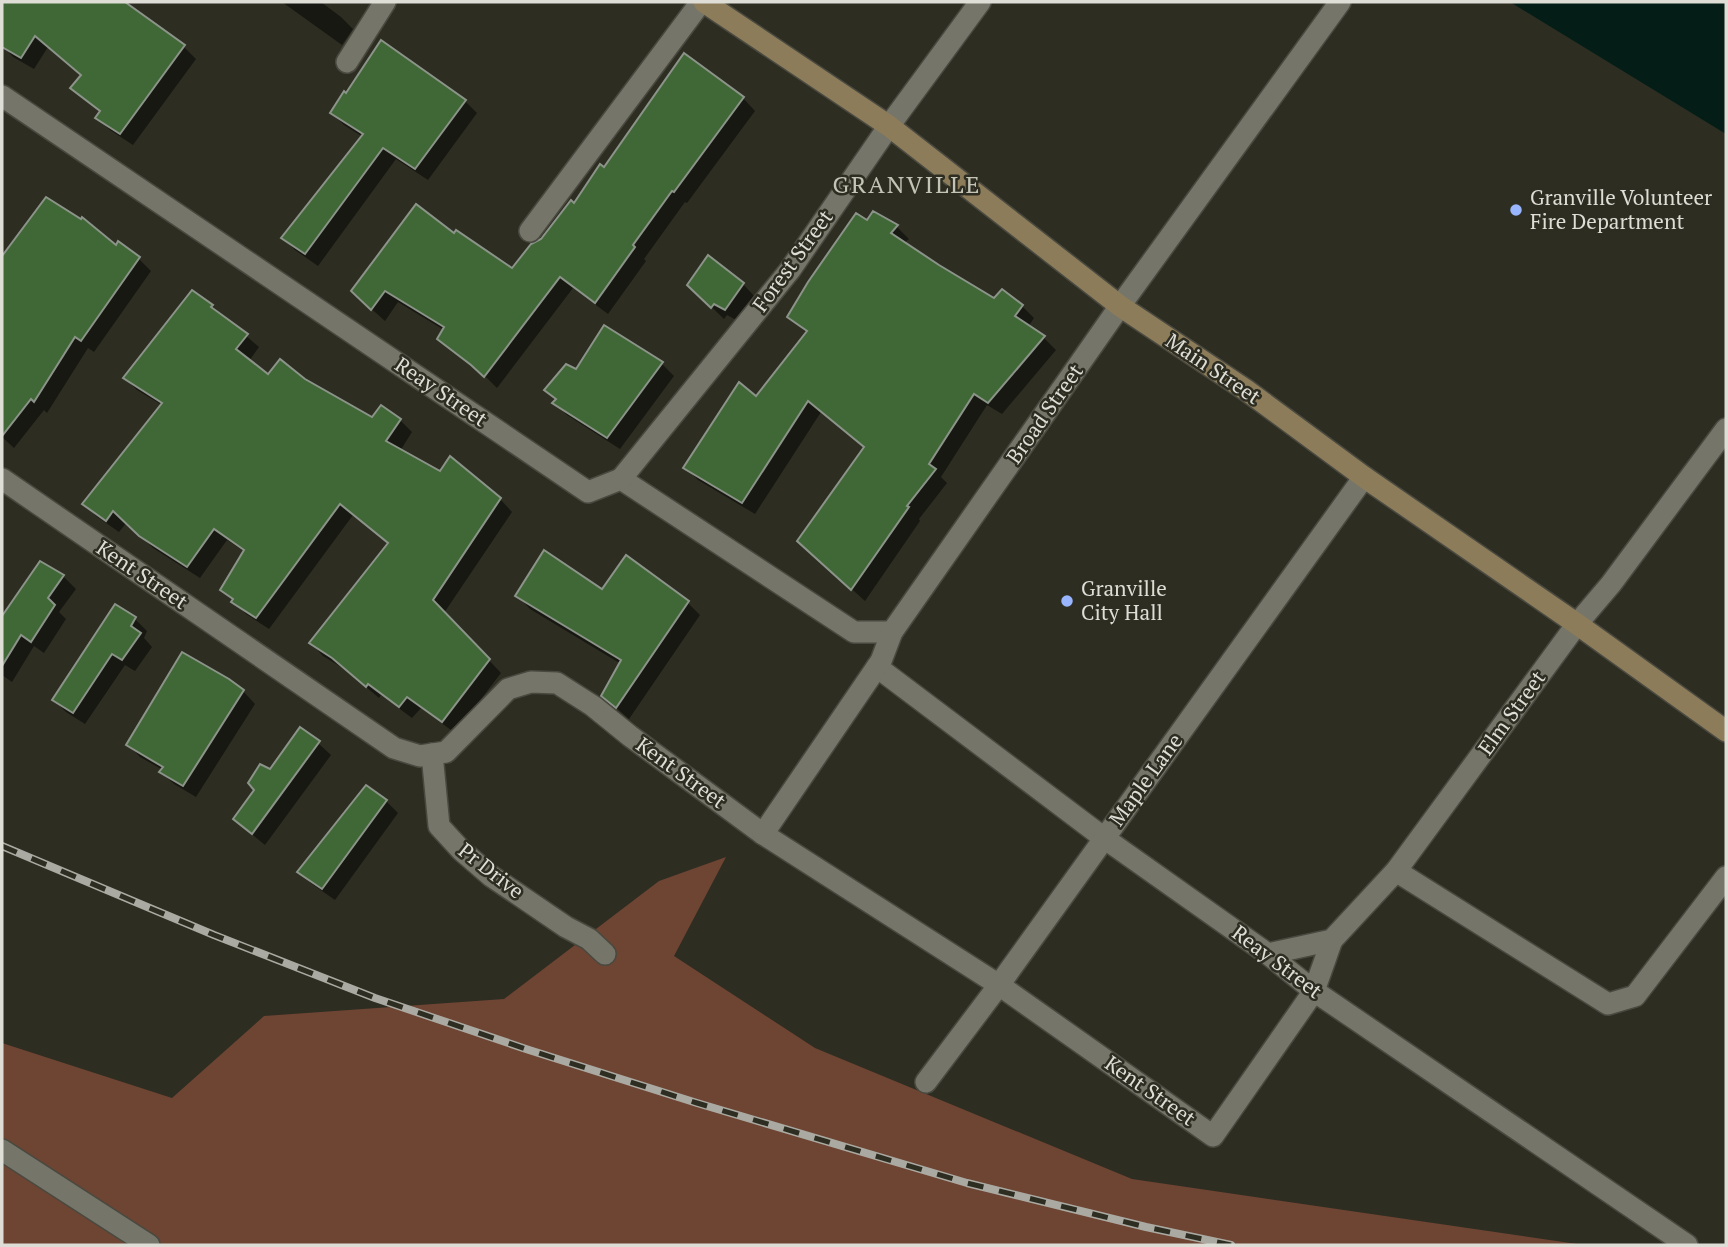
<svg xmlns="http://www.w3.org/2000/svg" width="1728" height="1247" font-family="'PT Serif',serif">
  <rect width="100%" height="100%" fill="#2d2d22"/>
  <polygon fill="#6e4433" points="726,857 674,956 815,1048 1132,1179 1584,1245 2,1245 2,1043 172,1098 264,1016 504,999 659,881"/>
  <polygon fill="#041e17" points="1510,2 1726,2 1726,134"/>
  <g fill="#0007">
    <polygon points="35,2 120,2 184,47 196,59 133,145 110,130 97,118 101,113 85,100 73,88 83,76 48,47 34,69 13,57 2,45"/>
    <polygon points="282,2 321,2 341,17 353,29 342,45"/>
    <polygon points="743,98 755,111 687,203 685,202 644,259 646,261 608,314 573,288 497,388 486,377 452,351 439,338 444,330 398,302 385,321 366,304 455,235 512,270 575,205 604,170"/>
    <polygon points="465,101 477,113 428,180 396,159 318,266 295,250 283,238 363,137 344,125 332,113"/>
    <polygon points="46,200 116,248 139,259 151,271 94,352 88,348 47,413 44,410 14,448 2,437 2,259"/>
    <polygon points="874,213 897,227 909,239 904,243 994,300 1022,306 1034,318 1028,327 1044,338 1056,350 1002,414 987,405 941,477 947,483 919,519 920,521 865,601 812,553 865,448 821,412 755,514 698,480 685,467 757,398 808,334 789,317"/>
    <polygon points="708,258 743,284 755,297 738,321 727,315 724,319 689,285"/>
    <polygon points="193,292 212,306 259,347 249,361 269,376 304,381 372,419 400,420 412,432 400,451 441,473 500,499 512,512 444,613 501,673 455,733 421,708 412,718 381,695 379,698 346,670 323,656 311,643 389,544 353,515 269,629 246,614 222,590 245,552 227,540 200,578 153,548 127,522 119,532 96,516 84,504 162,405 137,390 125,378"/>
    <polygon points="605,328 662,364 674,376 620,449 567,415 555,403"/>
    <polygon points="41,563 63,576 76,589 59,612 66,619 44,653 34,646 12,682 2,675 2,620"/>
    <polygon points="603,591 688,603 700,615 629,719 603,696 621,664 530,609 518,596"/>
    <polygon points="135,619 147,631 144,638 152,647 135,671 125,665 85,724 66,712 54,700"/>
    <polygon points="243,691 255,704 196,797 174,784 161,772 163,770 140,757 128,744"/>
    <polygon points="318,743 331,755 265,845 248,831 235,819 270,772"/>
    <polygon points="386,801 398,813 335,900 312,884 300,872"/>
  </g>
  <g fill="#406836" stroke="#8c948a" stroke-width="2">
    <polygon points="2,2 125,2 185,45 120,134 95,118 100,111 70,88 81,75 35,36 21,58 2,47"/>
    <polygon points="381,40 466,100 415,169 383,148 305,254 281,238 363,134 330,113 344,91 346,93"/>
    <polygon points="684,53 744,97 674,192 672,191 633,245 635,247 595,303 560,277 484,377 471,365 437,339 444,327 385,291 371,310 351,291 416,204 454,233 456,230 512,268 531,244 541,239 571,200 574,203 600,164 604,167"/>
    <polygon points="46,197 81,219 82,217 116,245 118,241 140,257 81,341 75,337 34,402 31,399 2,436 2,256"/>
    <polygon points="873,211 898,225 891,233 939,265 994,298 1002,289 1023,305 1015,316 1045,336 988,403 974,394 929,464 936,469 907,506 909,507 851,590 797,541 864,447 808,401 742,503 683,468 739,382 756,396 807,331 787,317 808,282 856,213 867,220"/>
    <polygon points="708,255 744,283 725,310 714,304 711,308 687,285"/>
    <polygon points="192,290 213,305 211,307 248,334 236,349 268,374 280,359 305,379 372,417 381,405 401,419 386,441 440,471 450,456 501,498 433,600 490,659 442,722 407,697 399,707 368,684 366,687 332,658 309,643 388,543 340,504 256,618 231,602 233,599 220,590 244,550 214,529 187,567 139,536 113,511 106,521 82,504 162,403 123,378"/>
    <polygon points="604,325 663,362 607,438 552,403 556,399 544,390 566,364 576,369"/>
    <polygon points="544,550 602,589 626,555 689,601 616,708 601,696 621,660 515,596"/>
    <polygon points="40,561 64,575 48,598 55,605 31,642 21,635 2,666 2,616"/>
    <polygon points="115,604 136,617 131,626 141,633 122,660 112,654 73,713 52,700"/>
    <polygon points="182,652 229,679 244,690 183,786 159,772 163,767 126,745"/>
    <polygon points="300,727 320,741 252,834 233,819 254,790 248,783 260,764 270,769"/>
    <polygon points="366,785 387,800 322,889 297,872"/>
  </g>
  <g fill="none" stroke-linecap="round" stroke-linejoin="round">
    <defs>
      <g id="street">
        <polyline points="347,62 385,2"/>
        <polyline points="2,96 588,492 621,479 854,632 892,632"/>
        <polyline points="530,231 701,2"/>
        <polyline points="2,479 394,748 420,756 446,752 508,689 531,682 557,683 593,706 630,736 763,834 999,985 1213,1136 1314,991 1332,940"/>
        <polyline points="621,479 790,270 889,126 980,2"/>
        <polyline points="877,667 1104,838 1268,954 1314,991 1687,1245"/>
        <polyline points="432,754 439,826 461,850 491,876 566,927 589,939 605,954"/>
        <polyline points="763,834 881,661 892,632 1120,306 1340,2"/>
        <polyline points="1396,871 1608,1004 1635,996 1726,877"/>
        <polyline points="1268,954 1332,940 1396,871 1577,624 1611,584 1726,429"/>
        <polyline points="926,1082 999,985 1364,477"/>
        <polyline points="2,1150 149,1245"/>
      </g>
      <polyline id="secondary" points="704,2 889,126 1120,306 1246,390 1364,477 1577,624 1726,731"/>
    </defs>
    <use href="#street" stroke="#494940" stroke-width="24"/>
    <use href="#secondary" stroke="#494940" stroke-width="24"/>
    <use href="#street" stroke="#757569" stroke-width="21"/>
    <use href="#secondary" stroke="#8c7c5a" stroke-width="21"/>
    <defs>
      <polyline id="rail" points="2,846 214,935 375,998 529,1050 697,1103 967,1183 1146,1227 1231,1245"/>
    </defs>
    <use href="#rail" stroke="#aaaaa2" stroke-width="8"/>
    <use href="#rail" stroke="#2d2d22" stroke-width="5" stroke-dasharray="16" stroke-linecap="butt"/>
  </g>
  <g fill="#99b5fd" stroke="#2d2d22" stroke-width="2.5">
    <circle cx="1516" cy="210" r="7"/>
    <circle cx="1067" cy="601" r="7"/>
  </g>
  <g text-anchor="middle" stroke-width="5" stroke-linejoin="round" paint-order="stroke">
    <g font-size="21" fill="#deded7" stroke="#2d2d22" text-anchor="start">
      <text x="1530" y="205">Granville Volunteer<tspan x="1530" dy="24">Fire Department</tspan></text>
      <text x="1081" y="596">Granville<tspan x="1081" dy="24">City Hall</tspan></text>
    </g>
    <g font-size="21" fill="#deded7" stroke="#2d2d22">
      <text transform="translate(793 261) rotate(-54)" y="7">Forest Street</text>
      <text transform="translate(1213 369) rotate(34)" y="7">Main Street</text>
      <text transform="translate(441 392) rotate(34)" y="7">Reay Street</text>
      <text transform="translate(1045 414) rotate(-55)" y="7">Broad Street</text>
      <text transform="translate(142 575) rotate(34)" y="7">Kent Street</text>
      <text transform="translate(1512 713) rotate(-54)" y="7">Elm Street</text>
      <text transform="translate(681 773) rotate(36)" y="7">Kent Street</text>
      <text transform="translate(1146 780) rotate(-54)" y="7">Maple Lane</text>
      <text transform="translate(491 871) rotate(38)" y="7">Pr Drive</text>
      <text transform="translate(1277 962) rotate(37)" y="7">Reay Street</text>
      <text transform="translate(1150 1091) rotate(35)" y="7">Kent Street</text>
    </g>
    <g font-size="24" letter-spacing="2" fill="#c3c3b6" stroke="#2d2d22">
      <text x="907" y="193">GRANVILLE</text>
    </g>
  </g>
  <rect width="1728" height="1247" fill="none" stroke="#deded7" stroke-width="7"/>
</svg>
